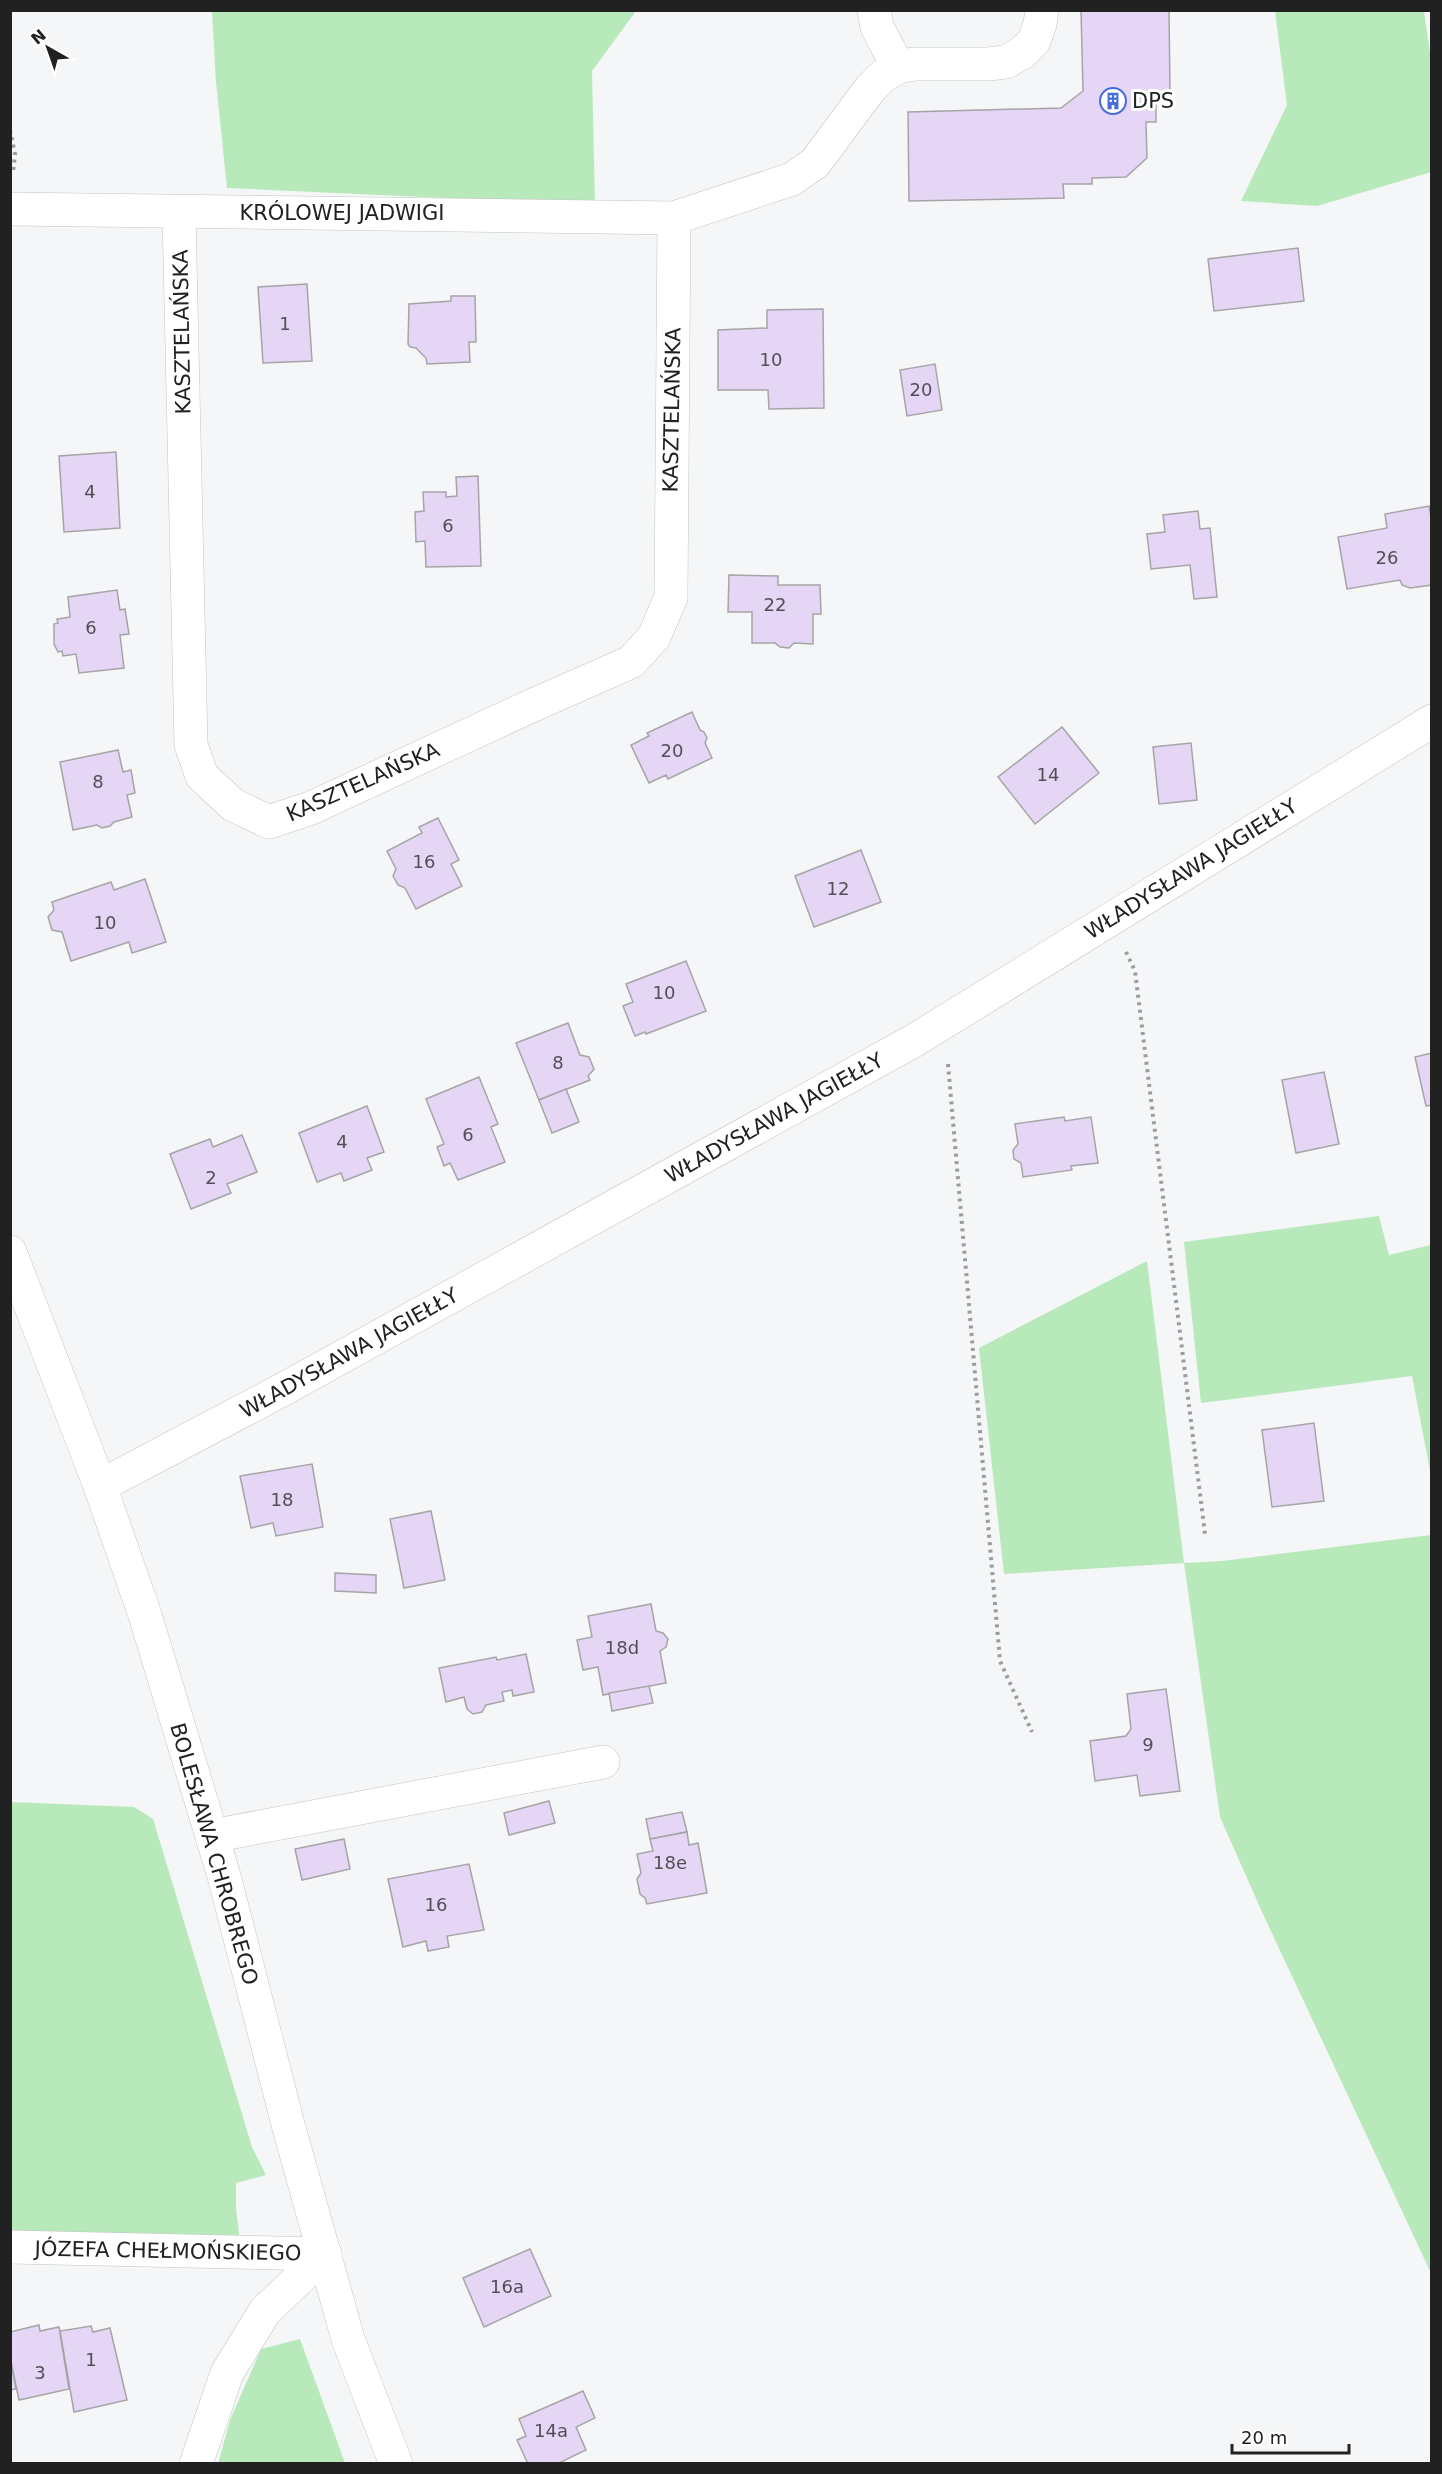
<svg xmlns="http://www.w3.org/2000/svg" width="1442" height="2474" font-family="'DejaVu Sans',sans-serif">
  <rect width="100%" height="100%" fill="#f5f6f7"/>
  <g fill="#b7e9bb">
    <polygon points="212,11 636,11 592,71 595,205 227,188 216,82"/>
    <polygon points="1275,11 1424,11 1432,67 1431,172 1317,206 1241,201 1287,105"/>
    <polygon points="1379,1216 1389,1255 1431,1245 1431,1476 1412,1376 1201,1403 1184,1242"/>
    <polygon points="1147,1261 1184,1563 1222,1561 1431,1535 1431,2273 1262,1912 1220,1817 1184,1563 1004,1574 979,1348"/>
    <polygon points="11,1802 134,1807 153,1819 252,2147 266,2175 236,2183 236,2209 240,2241 11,2232"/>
    <polygon points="300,2339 345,2463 218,2464 230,2420 261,2349"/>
  </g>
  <g fill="#e5d6f5" stroke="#a5a4a6" stroke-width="1.5">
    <polygon points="1081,10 1169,10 1170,93 1156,94 1156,122 1146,122 1147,158 1126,177 1092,178 1092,184 1063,184 1064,198 909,201 908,112 1061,108 1083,91"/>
    <polygon points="1298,248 1304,301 1214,311 1208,259"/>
    <polygon points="307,284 312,361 263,363 258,287"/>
    <polygon points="451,296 475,296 476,342 469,342 470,362 427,364 426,358 416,348 410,347 408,344 409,304 451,301"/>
    <polygon points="823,309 824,408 769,409 768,390 718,390 718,330 767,328 767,310"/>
    <polygon points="935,364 942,410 907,416 900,370"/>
    <polygon points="116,452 120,528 64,532 59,456"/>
    <polygon points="478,476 481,566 426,567 425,541 416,542 415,512 424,511 423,492 446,492 446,497 457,496 456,477"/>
    <polygon points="1429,506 1432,522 1432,585 1410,588 1402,585 1400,580 1347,589 1338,537 1387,528 1385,514"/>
    <polygon points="1198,511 1200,529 1210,528 1217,597 1194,599 1190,565 1151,569 1147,534 1165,532 1163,515"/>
    <polygon points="729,575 778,576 778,585 820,585 821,614 813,614 813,644 794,643 789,648 780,647 775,643 752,643 752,612 728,612"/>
    <polygon points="117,590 120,610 125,609 129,634 120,635 124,668 79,673 76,654 63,656 62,651 58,652 54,644 54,624 58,623 57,619 70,617 68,597"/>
    <polygon points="692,712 700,730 704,732 707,738 705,743 712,758 668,779 666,775 649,783 631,745 649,736 647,733"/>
    <polygon points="1062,727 1099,773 1035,824 998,777"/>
    <polygon points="1191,743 1197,800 1159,804 1153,747"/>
    <polygon points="118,750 123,772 131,770 135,793 127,795 132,817 114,822 110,826 102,828 97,825 73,830 60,762"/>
    <polygon points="438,818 459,860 451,864 462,886 416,909 405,888 398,885 393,876 396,869 387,851 422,833 419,827"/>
    <polygon points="861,850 881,902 814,927 795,876"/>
    <polygon points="145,879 166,942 132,953 129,942 71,961 62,932 52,930 48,917 54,910 52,902 111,882 114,890"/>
    <polygon points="686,961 706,1011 646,1034 645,1032 635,1036 623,1006 633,1002 626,984"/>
    <polygon points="568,1023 580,1055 589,1057 594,1069 588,1076 590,1080 539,1100 516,1043"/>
    <polygon points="1432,1053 1432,1105 1426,1106 1415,1057"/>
    <polygon points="1324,1072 1339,1144 1296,1153 1282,1080"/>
    <polygon points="479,1077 498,1124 491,1127 505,1162 458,1180 450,1163 444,1166 437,1147 444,1144 426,1099"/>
    <polygon points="566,1089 579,1122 552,1133 539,1100"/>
    <polygon points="367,1106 384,1152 367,1158 372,1170 344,1181 341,1173 317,1182 299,1133"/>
    <polygon points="1064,1117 1065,1121 1091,1117 1098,1163 1071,1166 1072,1170 1023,1177 1021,1163 1014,1159 1013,1150 1018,1144 1015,1124"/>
    <polygon points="242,1135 257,1172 227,1184 231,1193 191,1209 170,1154 210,1139 213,1147"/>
    <polygon points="1314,1423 1324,1501 1272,1507 1262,1430"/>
    <polygon points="312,1464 323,1527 276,1536 273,1523 251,1528 240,1476"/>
    <polygon points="431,1511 445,1580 404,1588 390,1519"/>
    <polygon points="335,1573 376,1575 376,1593 335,1591"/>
    <polygon points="651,1604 656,1631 663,1633 668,1639 666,1647 660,1651 666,1683 603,1695 598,1667 583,1670 577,1640 592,1637 588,1616"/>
    <polygon points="526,1654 534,1692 513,1696 512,1690 502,1692 504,1701 486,1705 482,1712 473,1714 467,1709 464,1697 446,1702 439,1668 496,1657 497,1660"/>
    <polygon points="649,1686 653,1703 612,1711 609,1693"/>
    <polygon points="1166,1689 1180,1791 1140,1796 1137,1775 1095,1781 1090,1741 1126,1736 1131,1729 1127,1694"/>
    <polygon points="549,1801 555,1823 509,1835 504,1813"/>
    <polygon points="682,1812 687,1832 650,1839 646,1819"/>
    <polygon points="687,1832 689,1845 698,1843 707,1893 647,1904 645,1898 640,1894 637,1879 641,1873 637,1854 653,1851 650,1839"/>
    <polygon points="344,1839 350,1869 302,1880 295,1849"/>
    <polygon points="469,1864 484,1930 447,1936 449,1947 428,1951 426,1941 403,1947 388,1879"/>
    <polygon points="530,2249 551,2296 484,2327 463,2278"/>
    <polygon points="39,2325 40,2331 59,2327 69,2389 19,2400 10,2357 10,2332"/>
    <polygon points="91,2326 93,2332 110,2328 127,2400 74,2412 60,2331"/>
    <polygon points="10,2357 16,2389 10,2390"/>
    <polygon points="583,2391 595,2418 576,2427 586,2450 557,2464 528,2464 517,2440 526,2436 519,2419"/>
  </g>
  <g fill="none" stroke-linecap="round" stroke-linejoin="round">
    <defs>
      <g id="minor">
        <polyline points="874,10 877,27 898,67"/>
        <polyline points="10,209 674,218 792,179 815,163 870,89 883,76 898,67 914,64 988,64 1006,62 1022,53 1034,41 1040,24 1042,10"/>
        <polyline points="179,213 191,745 202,776 233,805 269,822 311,808 531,706 631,662 654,637 671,597 674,218"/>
        <polyline points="10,1252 100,1486 145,1615 224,1876 289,2128 348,2339 396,2464"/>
        <polyline points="100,1486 282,1390 915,1040 1432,721"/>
        <polyline points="212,1836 603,1762"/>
        <polyline points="10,2247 325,2254"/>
        <polyline points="196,2464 227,2373 265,2311 325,2254"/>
      </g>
    </defs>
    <use href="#minor" stroke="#c3c5c5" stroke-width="34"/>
    <g stroke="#9b9c9d" stroke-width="4" stroke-dasharray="3 4.5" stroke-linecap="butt">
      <polyline points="10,130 15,154 13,173"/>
      <polyline points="1126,952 1135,971 1205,1534"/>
      <polyline points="948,1064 1000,1661 1032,1732"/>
    </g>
    <use href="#minor" stroke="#fff" stroke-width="33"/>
  </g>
  <defs>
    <symbol id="building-ring" viewBox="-11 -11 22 22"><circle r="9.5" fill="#fff" stroke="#456ddf" stroke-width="1.5"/><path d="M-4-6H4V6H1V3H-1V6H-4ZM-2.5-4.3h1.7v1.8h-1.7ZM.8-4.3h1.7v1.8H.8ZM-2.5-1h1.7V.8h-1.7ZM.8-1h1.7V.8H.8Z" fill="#456ddf"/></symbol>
  </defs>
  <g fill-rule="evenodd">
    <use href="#building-ring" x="1098" y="86" width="30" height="30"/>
  </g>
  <g text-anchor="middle" stroke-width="6" stroke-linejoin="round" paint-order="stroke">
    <g font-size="18" fill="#524e57">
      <text x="285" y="330">1</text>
      <text x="771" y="366">10</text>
      <text x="921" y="396">20</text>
      <text x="90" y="498">4</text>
      <text x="448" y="532">6</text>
      <text x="1387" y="564">26</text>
      <text x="775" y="611">22</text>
      <text x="91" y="634">6</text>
      <text x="672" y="757">20</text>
      <text x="1048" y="781">14</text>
      <text x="98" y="788">8</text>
      <text x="424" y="868">16</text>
      <text x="838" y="895">12</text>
      <text x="105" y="929">10</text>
      <text x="664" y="999">10</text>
      <text x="558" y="1069">8</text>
      <text x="468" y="1141">6</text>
      <text x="342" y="1148">4</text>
      <text x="211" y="1184">2</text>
      <text x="282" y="1506">18</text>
      <text x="622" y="1654">18d</text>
      <text x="1148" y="1751">9</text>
      <text x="670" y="1869">18e</text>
      <text x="436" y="1911">16</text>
      <text x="507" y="2293">16a</text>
      <text x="91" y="2366">1</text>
      <text x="40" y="2379">3</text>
      <text x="551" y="2437">14a</text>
    </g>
    <g font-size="21" fill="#212122" stroke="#fff" text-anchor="start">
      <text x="1132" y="108">DPS</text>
    </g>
    <g font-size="21" fill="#212122" stroke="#fff">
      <text x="342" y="220">KRÓLOWEJ JADWIGI</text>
      <text transform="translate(182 332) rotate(-91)" y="7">KASZTELAŃSKA</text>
      <text transform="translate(672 410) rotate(-89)" y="7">KASZTELAŃSKA</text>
      <text transform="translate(363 782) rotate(-24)" y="7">KASZTELAŃSKA</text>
      <text transform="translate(1191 869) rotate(-32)" y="7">WŁADYSŁAWA JAGIEŁŁY</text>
      <text transform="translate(774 1118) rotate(-29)" y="7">WŁADYSŁAWA JAGIEŁŁY</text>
      <text transform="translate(349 1353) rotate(-29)" y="7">WŁADYSŁAWA JAGIEŁŁY</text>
      <text transform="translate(214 1854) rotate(74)" y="7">BOLESŁAWA CHROBREGO</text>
      <text transform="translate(168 2251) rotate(1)" y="7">JÓZEFA CHEŁMOŃSKIEGO</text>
    </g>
  </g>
  <rect width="1442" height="2474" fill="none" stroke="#212122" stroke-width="24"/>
  <g transform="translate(48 48) rotate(320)" stroke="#ffffff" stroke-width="4.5" paint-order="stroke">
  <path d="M0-4.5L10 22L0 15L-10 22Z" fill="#212122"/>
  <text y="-9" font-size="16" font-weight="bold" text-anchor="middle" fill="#212122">N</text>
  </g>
  <path d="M1232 2444v9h117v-9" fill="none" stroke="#212122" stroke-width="3"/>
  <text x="1241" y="2444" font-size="18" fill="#212122" stroke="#ffffff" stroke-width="4.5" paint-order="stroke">20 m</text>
</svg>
